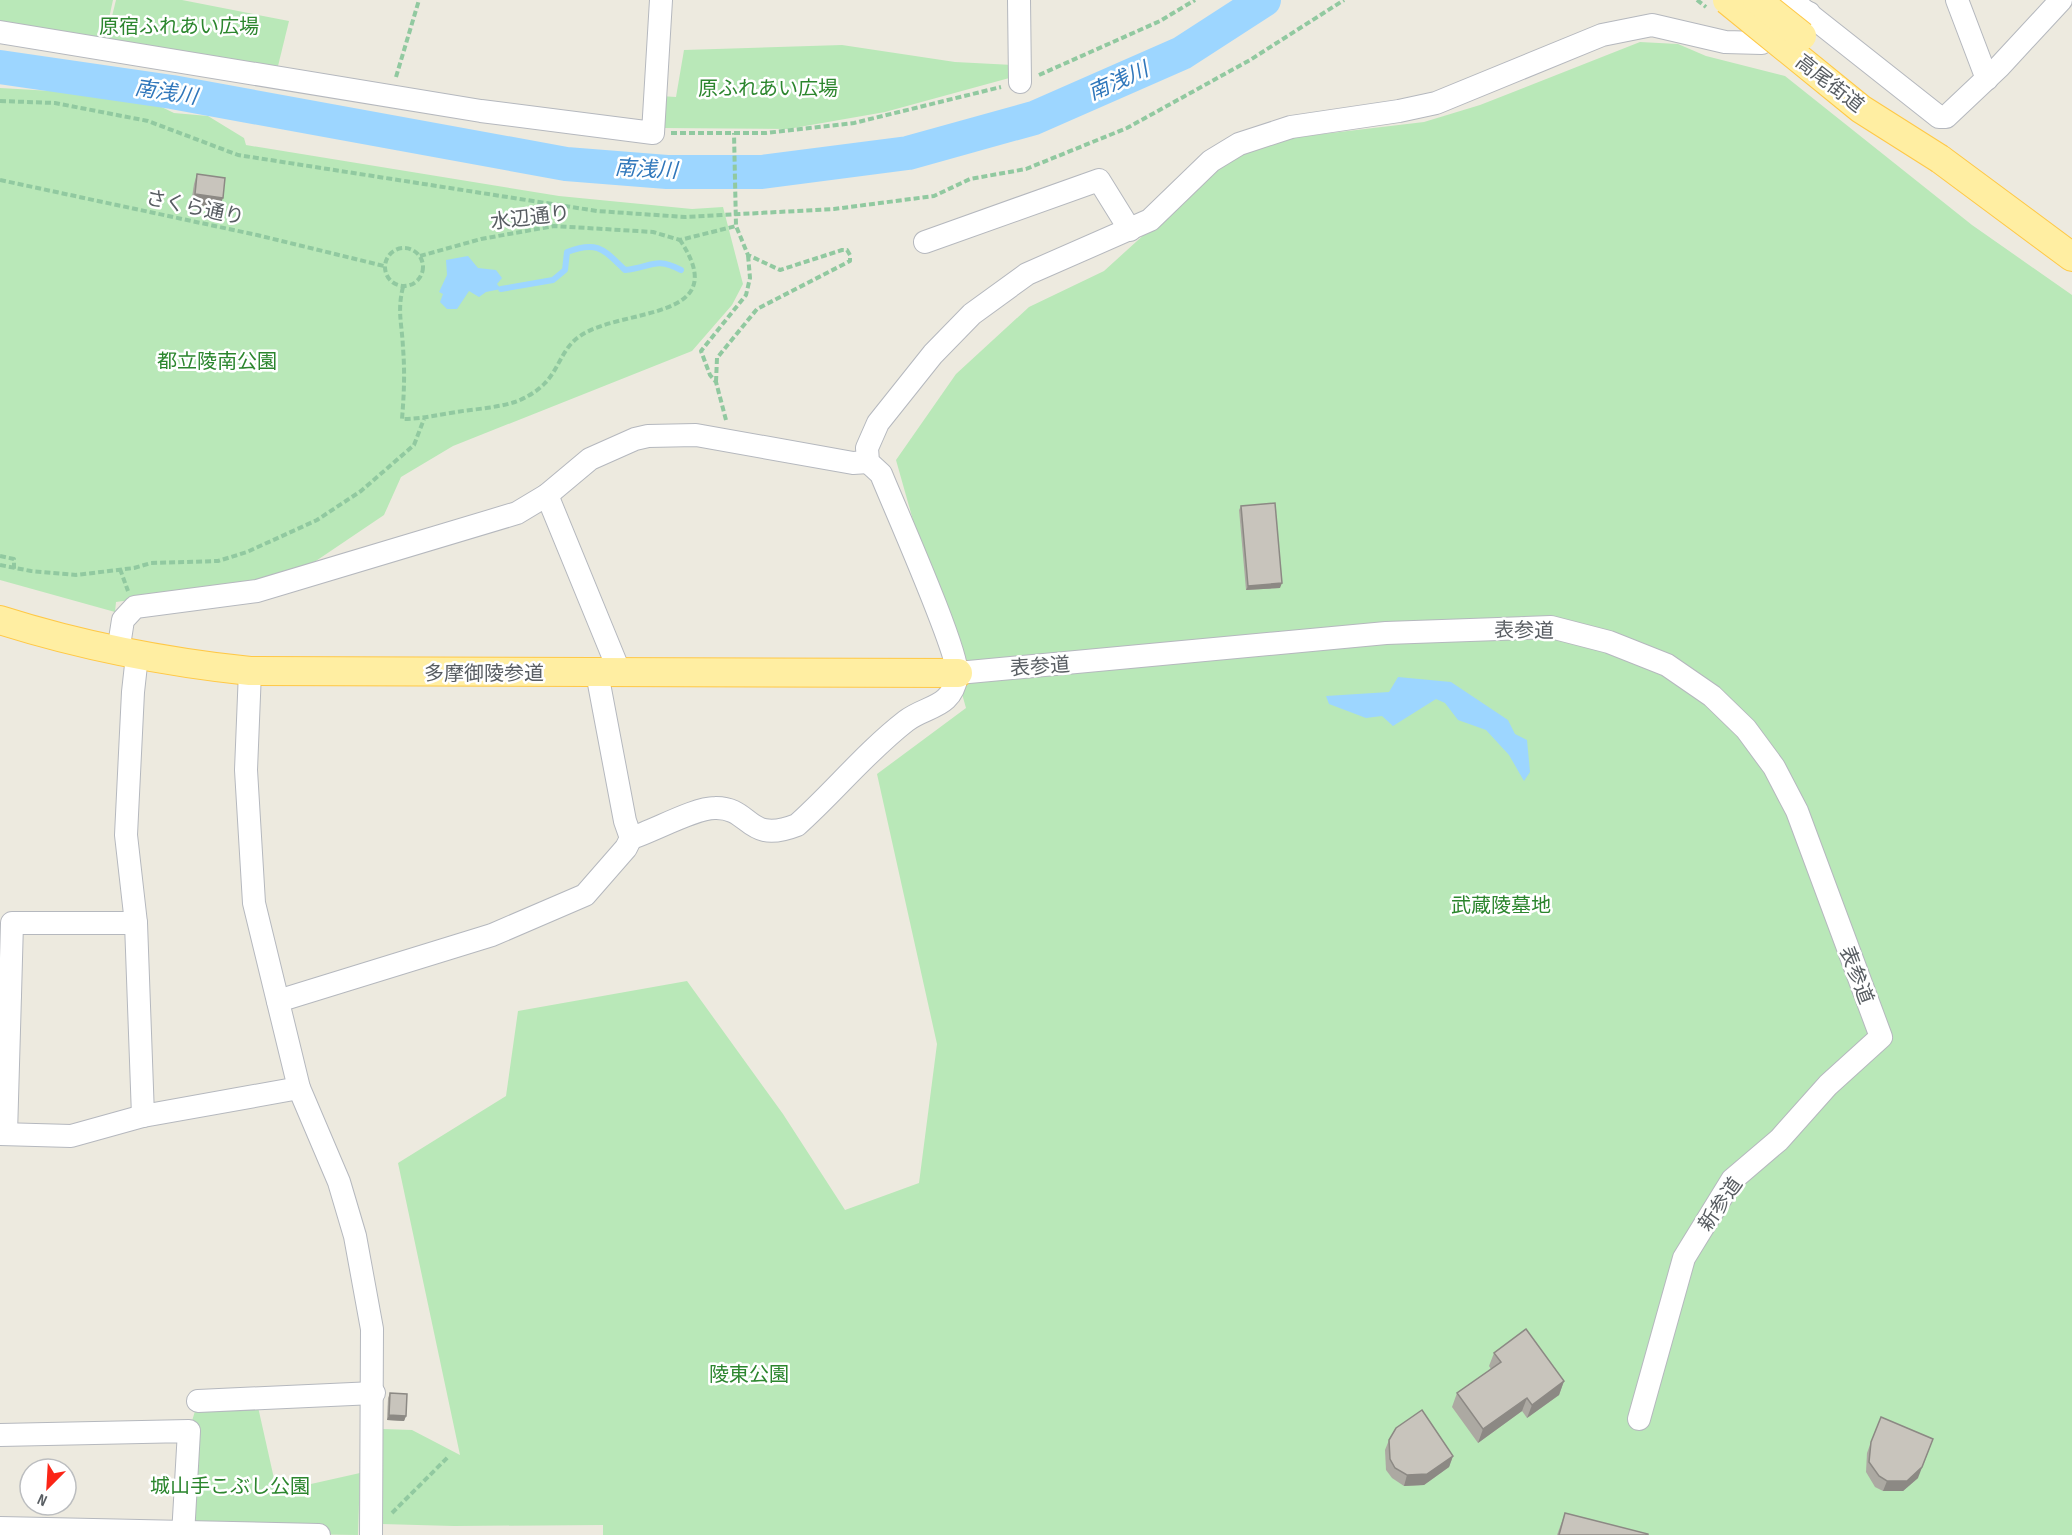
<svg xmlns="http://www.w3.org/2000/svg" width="2072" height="1535" font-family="'Sofia Sans Condensed','Noto Sans JP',sans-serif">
  <rect width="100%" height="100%" fill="#edeadf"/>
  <g fill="#b9e8b8">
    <polygon points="0,0 113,0 104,41 0,24"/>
    <polygon points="116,0 182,0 289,21 278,66 106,41"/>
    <polygon points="1640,42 1678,44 1706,56 1785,76 1972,225 2072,295 2072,1535 603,1535 603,1525 454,1526 381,1524 383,1429 412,1430 460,1455 398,1163 506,1096 518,1011 687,981 783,1114 845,1210 919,1183 937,1044 877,774 966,708 896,460 956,374 1029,307 1104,271 1224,162 1256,142 1424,122 1480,105"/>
    <polygon points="842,45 955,62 1013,65 1013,77 885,112 788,129 662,128 660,96 676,97 684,50"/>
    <polygon points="0,88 69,92 82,88 143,98 174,113 208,116 244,138 246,145 559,196 692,209 723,207 743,284 732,305 692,351 453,446 401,477 384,515 307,567 252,583 116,602 115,612 0,580"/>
    <polygon points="256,1398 275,1483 302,1486 360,1473 358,1535 183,1532 189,1431 198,1401"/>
  </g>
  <g fill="#9dd6ff">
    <polygon points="468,256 478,268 496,270 502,278 497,284 501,289 486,292 479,297 469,291 457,309 447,309 440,302 443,294 439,292 447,275 446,260"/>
    <polygon points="1398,677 1451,682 1508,720 1515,734 1527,740 1530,772 1524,781 1509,755 1486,730 1458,720 1445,703 1436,699 1393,726 1382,716 1366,718 1329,704 1326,696 1389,692"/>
  </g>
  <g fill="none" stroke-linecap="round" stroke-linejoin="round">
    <path stroke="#9dd6ff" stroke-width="6" d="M501,289L553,280L565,270L567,252C598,240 604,250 625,270C651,268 654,256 681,270"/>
    <polyline stroke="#9dd6ff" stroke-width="34" points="0,67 172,92 566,164 667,172 762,172 908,153 1034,118 1182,53 1264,0"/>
    <defs>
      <g id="minor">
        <polyline points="1019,0 1020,82"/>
        <polyline points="1791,0 1939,117 1946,117 1999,67 2061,0"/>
        <polyline points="1957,0 1987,79"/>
        <polyline points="0,32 481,111 653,133 661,0"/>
        <polyline points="925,242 1099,180 1130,230"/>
        <polyline points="547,495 620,673"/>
        <polyline points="118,652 123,620 135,607 257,591 517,513 547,495 590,459 635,439 648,436 696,435 853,463 868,462"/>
        <polyline points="137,656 133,692 126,835 136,923 143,1116"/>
        <polyline points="250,671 246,770 254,903 299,1088 339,1182 355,1236 372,1329 371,1535"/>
        <polyline points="958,673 1386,633 1551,627 1609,642 1667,665 1712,696 1746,729 1774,767 1797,811 1881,1037 1828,1085 1779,1140 1732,1180 1684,1258 1639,1419"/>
        <path d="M631,838C654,831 694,808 715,808C752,807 746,845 797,825C834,792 866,752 906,721C927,705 952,709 957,675C960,654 893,504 881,474L868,462L867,448L878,423L933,354L972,314L1027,274L1150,220L1211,161L1239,144L1291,127L1399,111L1436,103L1602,35L1652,25L1725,42L1762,43L1809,13"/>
        <polyline points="0,995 10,995 12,923 136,923"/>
        <polyline points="278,1001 492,935 585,895 626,848 631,838 625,821 597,673"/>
        <polyline points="0,1134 71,1136 143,1116 299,1088"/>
        <polyline points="6,1134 10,995"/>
        <polyline points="198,1401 374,1393"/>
        <polyline points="0,1435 189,1431 183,1535"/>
        <polyline points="0,1528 319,1535"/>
      </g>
      <g id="major">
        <polyline points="1940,159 2072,257"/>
        <path d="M0,620C82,646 165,662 250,671L958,673"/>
      </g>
    </defs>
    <use href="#minor" stroke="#b5b8be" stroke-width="24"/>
    <use href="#major" stroke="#ffc846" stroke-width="30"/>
    <g stroke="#91c9a0" stroke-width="4" stroke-dasharray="6 3" stroke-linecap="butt">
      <polyline points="1697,0 1706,7"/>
      <polyline points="1039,75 1160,21 1195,0"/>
      <polyline points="396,77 419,0"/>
      <polyline points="0,101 55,103 148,121 238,155 597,211 685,217 834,209 934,196 970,179 1026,169 1127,128 1250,60 1344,0"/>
      <polyline points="671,133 766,133 854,123 1001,87"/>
      <polyline points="0,180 257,235 384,266"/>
      <circle cx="404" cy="267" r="19"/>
      <polyline points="420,256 481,239 554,226 653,232 680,240 736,226"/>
      <path d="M403,287C397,311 402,324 403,348C405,372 404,395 402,419C421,419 437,415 456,412C475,409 496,408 515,402C524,399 538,391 545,383C559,369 562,348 580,336C622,307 735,322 680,240"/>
      <polyline points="716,382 717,358 757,309 850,261 850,255 847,250 842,250 780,270 748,255 736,226 734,133"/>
      <polyline points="726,420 716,382 710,375 701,351 746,295 750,278 748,255"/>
      <polyline points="0,556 14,559 14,569"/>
      <polyline points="0,565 31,571 76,575 134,568 151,563 218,561 247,552 317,520 361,491 414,445 424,419"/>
      <polyline points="120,569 128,591"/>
      <polyline points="392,1513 449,1456"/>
    </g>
    <use href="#minor" stroke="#fff" stroke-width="22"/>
    <use href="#major" stroke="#ffeea2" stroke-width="28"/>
    <defs>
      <g id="major-bridge">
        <polyline points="1727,0 1861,109 1940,159"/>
        <polyline points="1757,0 1802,36"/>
      </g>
    </defs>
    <use href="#major-bridge" stroke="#ffc846" stroke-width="30" stroke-linecap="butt"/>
    <use href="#major-bridge" stroke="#ffeea2" stroke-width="28"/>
  </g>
  <g fill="#aca9a2">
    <polygon points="197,174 219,208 191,204 194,184"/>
    <polygon points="1241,506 1280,588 1246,590 1239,510"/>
    <polygon points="1494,1353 1564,1381 1559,1395 1527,1418 1522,1411 1478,1443 1452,1407 1457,1393 1491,1369 1489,1366"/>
    <polygon points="390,1393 406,1416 404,1421 387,1420 388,1398"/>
    <polygon points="1389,1440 1453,1456 1449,1467 1424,1485 1404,1486 1392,1478 1386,1470 1385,1450"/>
    <polygon points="1871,1442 1918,1478 1903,1491 1883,1491 1875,1487 1866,1472 1867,1453"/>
    <polygon points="1565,1513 1648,1535 1557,1535"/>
  </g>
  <g fill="#8c8984">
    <polygon points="195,194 223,198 219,208 191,204"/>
    <polygon points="1282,583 1280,588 1246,590 1248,586"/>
    <polygon points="1564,1381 1559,1395 1527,1418 1532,1405"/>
    <polygon points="1527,1398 1522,1411 1478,1443 1483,1429"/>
    <polygon points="389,1415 406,1416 404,1421 387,1420"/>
    <polygon points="1933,1439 1918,1478 1903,1491 1883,1491 1887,1481"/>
    <polygon points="1453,1456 1449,1467 1424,1485 1404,1486 1407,1475"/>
  </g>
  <g fill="#c8c4bc" stroke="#8c8984" stroke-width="1.5">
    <polygon points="197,174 225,178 223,198 195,194"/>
    <polygon points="1275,503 1282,583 1248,586 1241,506"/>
    <polygon points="1526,1329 1564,1381 1532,1405 1527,1398 1483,1429 1457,1393 1501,1362 1494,1353"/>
    <polygon points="390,1393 407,1394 406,1416 389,1415"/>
    <polygon points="1422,1410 1453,1456 1427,1474 1407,1475 1395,1468 1390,1459 1389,1440 1396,1428"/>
    <polygon points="1881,1417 1933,1439 1922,1467 1907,1481 1887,1481 1879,1476 1869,1462 1871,1442"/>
    <polygon points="1565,1513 1648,1534 1648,1535 1559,1535"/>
  </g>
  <g text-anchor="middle" stroke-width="5" stroke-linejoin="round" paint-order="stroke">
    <g font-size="20" fill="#2c862e" stroke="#fff">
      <text x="179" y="33">原宿ふれあい広場</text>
      <text x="768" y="95">原ふれあい広場</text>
      <text x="217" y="368">都立陵南公園</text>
      <text x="1501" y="912">武蔵陵墓地</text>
      <text x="749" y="1381">陵東公園</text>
      <text x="230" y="1493">城山手こぶし公園</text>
    </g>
    <g font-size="20" fill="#585d62" stroke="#fff">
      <text transform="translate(1830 83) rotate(38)" y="7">高尾街道</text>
      <text transform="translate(195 207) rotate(12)" y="7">さくら通り</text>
      <text transform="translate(530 217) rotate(-7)" y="7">水辺通り</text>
      <text transform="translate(1524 630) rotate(1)" y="7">表参道</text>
      <text transform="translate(1040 666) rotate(-4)" y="7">表参道</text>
      <text x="484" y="680">多摩御陵参道</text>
      <text transform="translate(1857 975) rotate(69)" y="7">表参道</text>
      <text transform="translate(1720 1204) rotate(-55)" y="7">新参道</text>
    </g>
    <g font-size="21" font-style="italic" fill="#3077bb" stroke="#fff">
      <text transform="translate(1118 81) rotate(-24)" y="7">南浅川</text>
      <text transform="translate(166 92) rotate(9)" y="7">南浅川</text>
      <text transform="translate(646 169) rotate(3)" y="7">南浅川</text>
    </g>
  </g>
  <g transform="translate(48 1487) rotate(204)"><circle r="28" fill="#ffffff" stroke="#bcbec0" stroke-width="1.5"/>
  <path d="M0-4.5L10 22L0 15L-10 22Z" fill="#fb2517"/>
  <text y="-9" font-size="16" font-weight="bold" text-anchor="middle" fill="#585d62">N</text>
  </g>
</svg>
